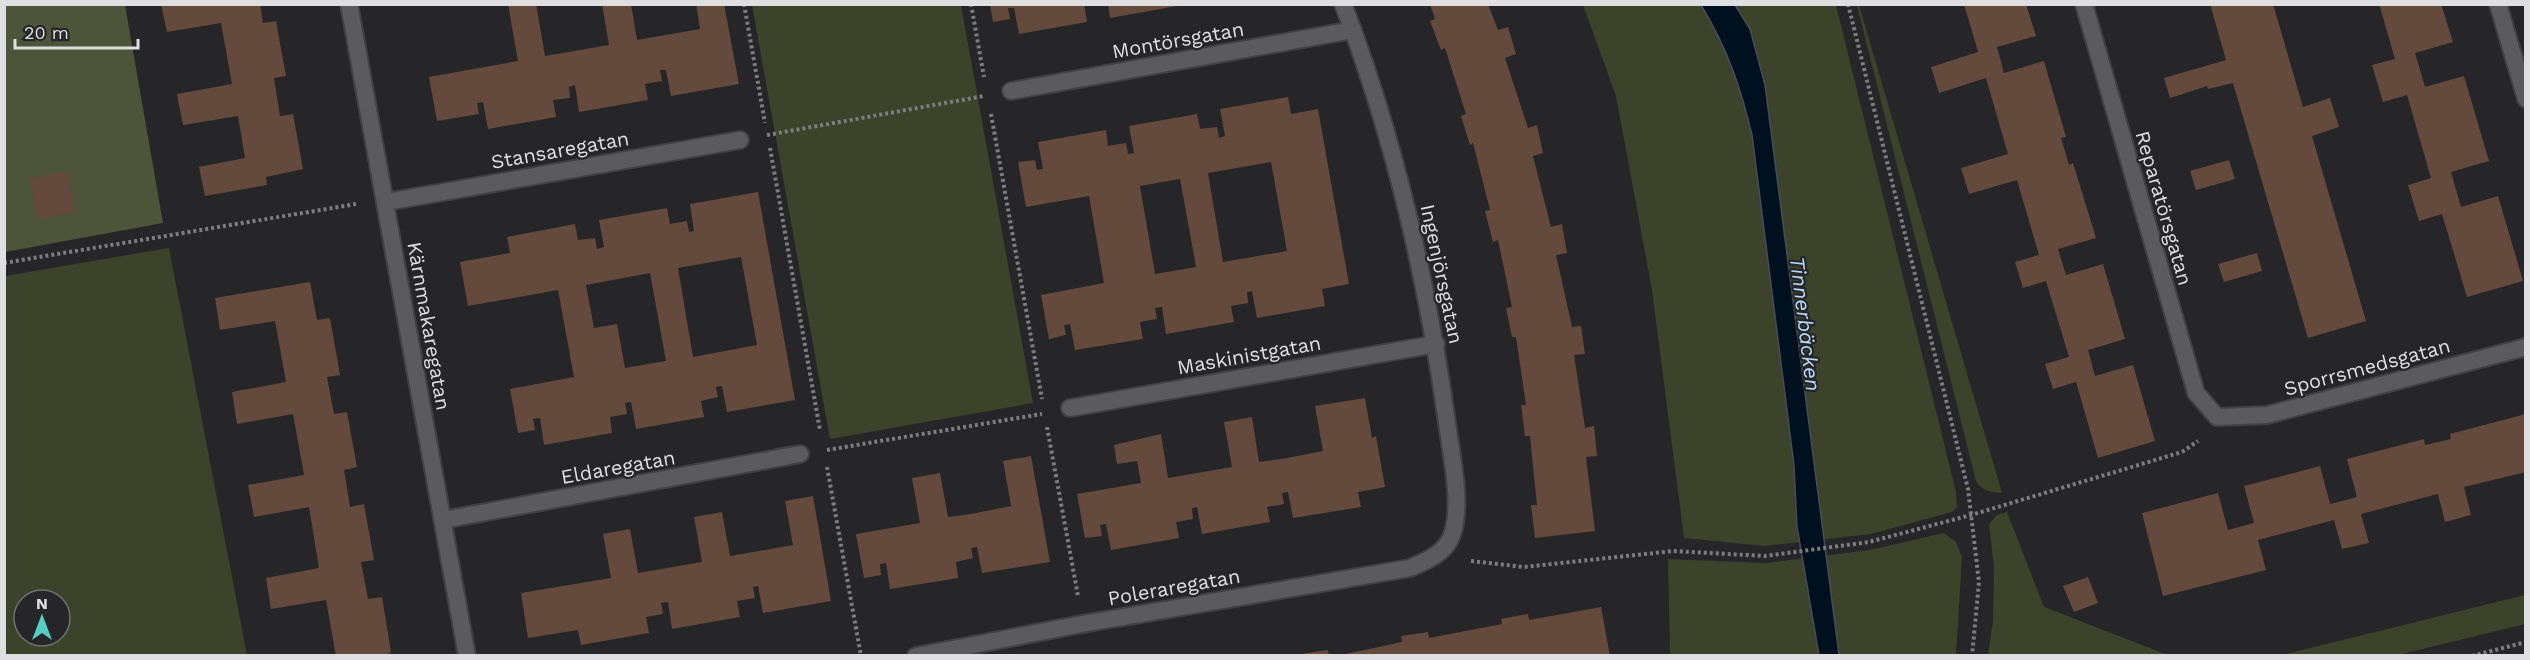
<svg xmlns="http://www.w3.org/2000/svg" width="2530" height="660" font-family="'Work Sans',sans-serif">
  <rect width="100%" height="100%" fill="#262628"/>
  <g fill="#3d422a" fill-rule="evenodd">
    <polygon points="752,5 961,5 1033,403 830,439"/>
    <polygon points="1583,5 1836,5 1956,492 1957,507 1952,512 1871,534 1764,546 1684,538 1652,290 1616,96"/>
    <path d="M1857,5H1859L2002,493C1990,492 1982,491 1976,481Z"/>
    <path d="M169,248L247,655H5V276ZM24,600H60V636H24Z"/>
    <polygon points="2007,512 2044,607 2168,655 1988,655 1993,621 1994,566 1989,524 1997,515"/>
    <polygon points="1944,533 1956,542 1962,557 1956,655 1670,655 1668,559 1766,563 1870,550"/>
    <polygon points="2525,595 2525,624 2398,655 2282,655"/>
  </g>
  <polygon fill="#4e543a" points="5,5 125,5 163,223 5,252"/>
  <path fill="#00101e" stroke="#434e58" stroke-width="1.5" d="M1701,5H1735L1750,29L1765,85L1839,655H1819L1797,527L1794,465L1752,135C1740,85 1727,48 1701,5Z"/>
  <g fill="#634a3d" fill-rule="evenodd">
    <polygon points="161,4 260,4 263,23 276,21 286,76 274,78 280,116 293,114 303,169 266,177 267,185 205,196 199,167 245,158 238,116 183,125 177,94 232,84 221,23 167,32"/>
    <polygon points="508,4 536,4 545,56 609,45 602,4 631,4 637,40 700,29 696,4 724,4 739,84 671,96 666,70 660,70 662,81 645,84 648,100 579,112 575,85 569,87 570,98 553,100 556,117 488,129 483,102 477,103 479,114 437,121 429,77 518,61"/>
    <polygon points="990,4 1084,4 1087,22 1019,34 1014,8 1008,8 1010,19 993,22"/>
    <polygon points="1108,4 1177,4 1177,6 1110,18"/>
    <polygon points="1430,4 1488,4 1498,30 1508,27 1516,54 1505,58 1528,128 1537,125 1543,153 1533,156 1551,227 1562,224 1567,253 1556,255 1572,327 1581,326 1585,354 1574,355 1585,428 1594,426 1597,456 1586,457 1595,531 1535,538 1531,505 1537,505 1530,436 1525,436 1521,405 1526,405 1516,337 1512,337 1506,308 1512,307 1498,240 1493,242 1485,211 1490,210 1473,143 1470,145 1461,116 1466,114 1445,48 1441,50 1430,21 1435,19"/>
    <polygon points="1964,4 2026,4 2036,36 1997,47 2004,73 2044,61 2066,137 2061,138 2069,165 2073,163 2096,238 2058,249 2066,275 2103,264 2125,339 2088,350 2095,376 2133,365 2155,441 2098,458 2076,382 2053,389 2045,364 2069,357 2046,281 2023,288 2015,262 2039,255 2017,180 1969,194 1961,168 2008,154 1986,78 1939,93 1931,67 1978,52"/>
    <polygon points="2210,4 2273,4 2303,107 2330,98 2339,127 2312,136 2366,321 2308,338 2233,83 2208,89 2207,86 2170,98 2164,78 2226,60"/>
    <polygon points="2379,4 2441,4 2453,42 2415,53 2425,87 2464,76 2489,161 2451,172 2461,207 2498,196 2523,281 2467,297 2442,214 2419,221 2408,185 2431,178 2407,95 2383,102 2372,65 2395,59"/>
    <path d="M1288,97L1291,114L1318,109L1349,284L1322,289L1325,306L1257,318L1252,291L1247,292L1248,303L1231,306L1234,322L1166,334L1162,307L1155,308L1157,319L1140,322L1143,339L1075,350L1070,324L1064,325L1066,335L1049,339L1041,295L1104,283L1089,196L1026,207L1018,162L1035,160L1037,170L1043,169L1038,142L1106,130L1108,146L1126,143L1128,154L1134,153L1129,126L1197,114L1200,129L1217,127L1219,138L1225,136L1220,109ZM1271,162L1287,251L1223,262L1208,173ZM1180,179L1196,267L1155,274L1140,186Z"/>
    <polygon points="2229,160 2235,179 2196,190 2190,171"/>
    <polygon points="68,171 75,212 37,219 30,178"/>
    <path d="M758,192L795,400L727,412L722,386L716,387L718,397L701,401L704,417L636,429L631,402L625,403L627,414L610,417L612,433L544,445L540,418L533,419L535,430L518,433L510,389L574,377L558,290L468,306L460,262L510,253L507,237L575,224L578,240L595,238L597,249L604,247L599,220L667,208L670,224L687,221L689,232L694,231L690,204ZM741,257L757,345L693,357L678,268ZM650,273L666,361L625,368L617,324L594,328L586,285Z"/>
    <polygon points="2257,253 2262,271 2224,282 2218,264"/>
    <polygon points="310,282 317,320 330,318 340,375 327,377 334,414 347,412 357,467 344,470 350,507 364,504 374,560 361,562 368,599 382,597 391,652 385,656 336,656 326,600 271,609 266,578 319,568 309,507 254,517 248,485 304,475 293,414 237,424 232,392 286,382 275,321 220,330 215,298"/>
    <polygon points="1365,398 1372,438 1376,436 1385,487 1358,492 1361,507 1293,518 1288,492 1282,493 1284,504 1267,507 1270,522 1202,534 1197,507 1192,508 1193,519 1176,522 1179,538 1111,550 1106,524 1100,525 1102,536 1085,538 1077,494 1141,483 1137,461 1117,464 1114,445 1161,434 1168,478 1232,467 1224,422 1252,417 1259,462 1282,459 1323,451 1315,406"/>
    <polygon points="2526,414 2526,472 2464,487 2471,515 2445,522 2438,494 2361,514 2369,543 2342,549 2334,520 2258,540 2266,570 2163,596 2142,513 2218,493 2228,530 2254,523 2244,486 2320,466 2330,504 2357,497 2347,459 2424,439 2425,445 2451,439 2450,434"/>
    <polygon points="1031,456 1050,562 982,573 977,547 971,548 973,558 956,562 958,578 890,589 886,563 880,564 881,575 864,578 856,534 920,523 912,478 940,473 948,517 971,514 1011,506 1003,461"/>
    <polygon points="813,496 831,601 763,613 758,586 753,587 755,598 737,601 740,617 672,629 668,602 661,603 663,614 646,617 649,633 581,645 578,630 528,638 521,593 611,578 603,534 630,529 638,573 702,562 694,517 722,512 730,556 793,545 785,501"/>
    <polygon points="2088,577 2098,603 2074,612 2063,586"/>
    <polygon points="1601,607 1610,656 1336,656 1402,642 1401,636 1428,632 1429,638 1502,624 1501,619 1528,614 1529,620"/>
    <polygon points="1328,650 1329,656 1301,656 1301,654"/>
  </g>
  <g fill="none" stroke-linecap="round" stroke-linejoin="round">
    <defs>
      <g id="minor">
        <polyline points="349,4 467,656"/>
        <polyline points="2084,4 2196,393 2217,417 2267,415 2526,347"/>
        <polyline points="2498,4 2526,99"/>
        <polyline points="1011,91 1353,30"/>
        <polyline points="386,202 740,140"/>
        <polyline points="1070,408 1436,344"/>
        <polyline points="443,520 800,454"/>
        <path d="M916,656L1082,624L1410,568C1428,560 1447,553 1453,532C1462,502 1451,453 1447,423C1427,280 1395,139 1343,4"/>
      </g>
    </defs>
    <use href="#minor" stroke="#414143" stroke-width="20"/>
    <g stroke="#7d7d7f" stroke-width="4" stroke-dasharray="3 3" stroke-linecap="butt">
      <polyline points="744,4 765,123"/>
      <polyline points="971,4 984,77"/>
      <polyline points="1848,4 1968,489 1979,582 1972,656"/>
      <polyline points="991,114 1042,399"/>
      <polyline points="767,135 984,96"/>
      <polyline points="770,148 820,430"/>
      <polyline points="4,263 356,204"/>
      <polyline points="1047,427 1078,596"/>
      <polyline points="827,450 1042,414"/>
      <polyline points="827,467 861,656"/>
      <polyline points="1471,561 1524,567 1673,551 1765,556 1869,542 1971,515 2182,452 2198,441"/>
      <polyline points="2472,656 2526,642"/>
    </g>
    <use href="#minor" stroke="#5b5a5d" stroke-width="16"/>
  </g>
  <g text-anchor="middle" stroke-width="4.5" stroke-linejoin="round" paint-order="stroke">
    <g font-size="20" fill="#dfdee0" stroke="#262628">
      <text transform="translate(1178 40) rotate(-10)" y="7">Montörsgatan</text>
      <text transform="translate(560 150) rotate(-10)" y="7">Stansaregatan</text>
      <text transform="translate(2164 208) rotate(74)" y="7">Reparatörsgatan</text>
      <text transform="translate(1442 274) rotate(78)" y="7">Ingenjörsgatan</text>
      <text transform="translate(429 326) rotate(80)" y="7">Kärnmakaregatan</text>
      <text transform="translate(1249 355) rotate(-10)" y="7">Maskinistgatan</text>
      <text transform="translate(2367 367) rotate(-15)" y="7">Sporrsmedsgatan</text>
      <text transform="translate(618 467) rotate(-10)" y="7">Eldaregatan</text>
      <text transform="translate(1174 587) rotate(-10)" y="7">Poleraregatan</text>
    </g>
    <g font-size="21" font-style="italic" fill="#b6daf8" stroke="#262628">
      <text transform="translate(1805 324) rotate(83)" y="7">Tinnerbäcken</text>
    </g>
  </g>
  <rect width="2530" height="660" fill="none" stroke="#dfdee0" stroke-width="12"/>
  <g transform="translate(42 618)"><circle r="28" fill="#262628" stroke="#707072" stroke-width="1.5"/>
  <path d="M0-4.5L10 22L0 15L-10 22Z" fill="#56cec3"/>
  <text y="-9" font-size="16" font-weight="bold" text-anchor="middle" fill="#dfdee0">N</text>
  </g>
  <path d="M15 39v9h123v-9" fill="none" stroke="#dfdee0" stroke-width="3"/>
  <text x="24" y="39" font-size="18" fill="#dfdee0" stroke="#262628" stroke-width="4.5" paint-order="stroke">20 m</text>
</svg>
